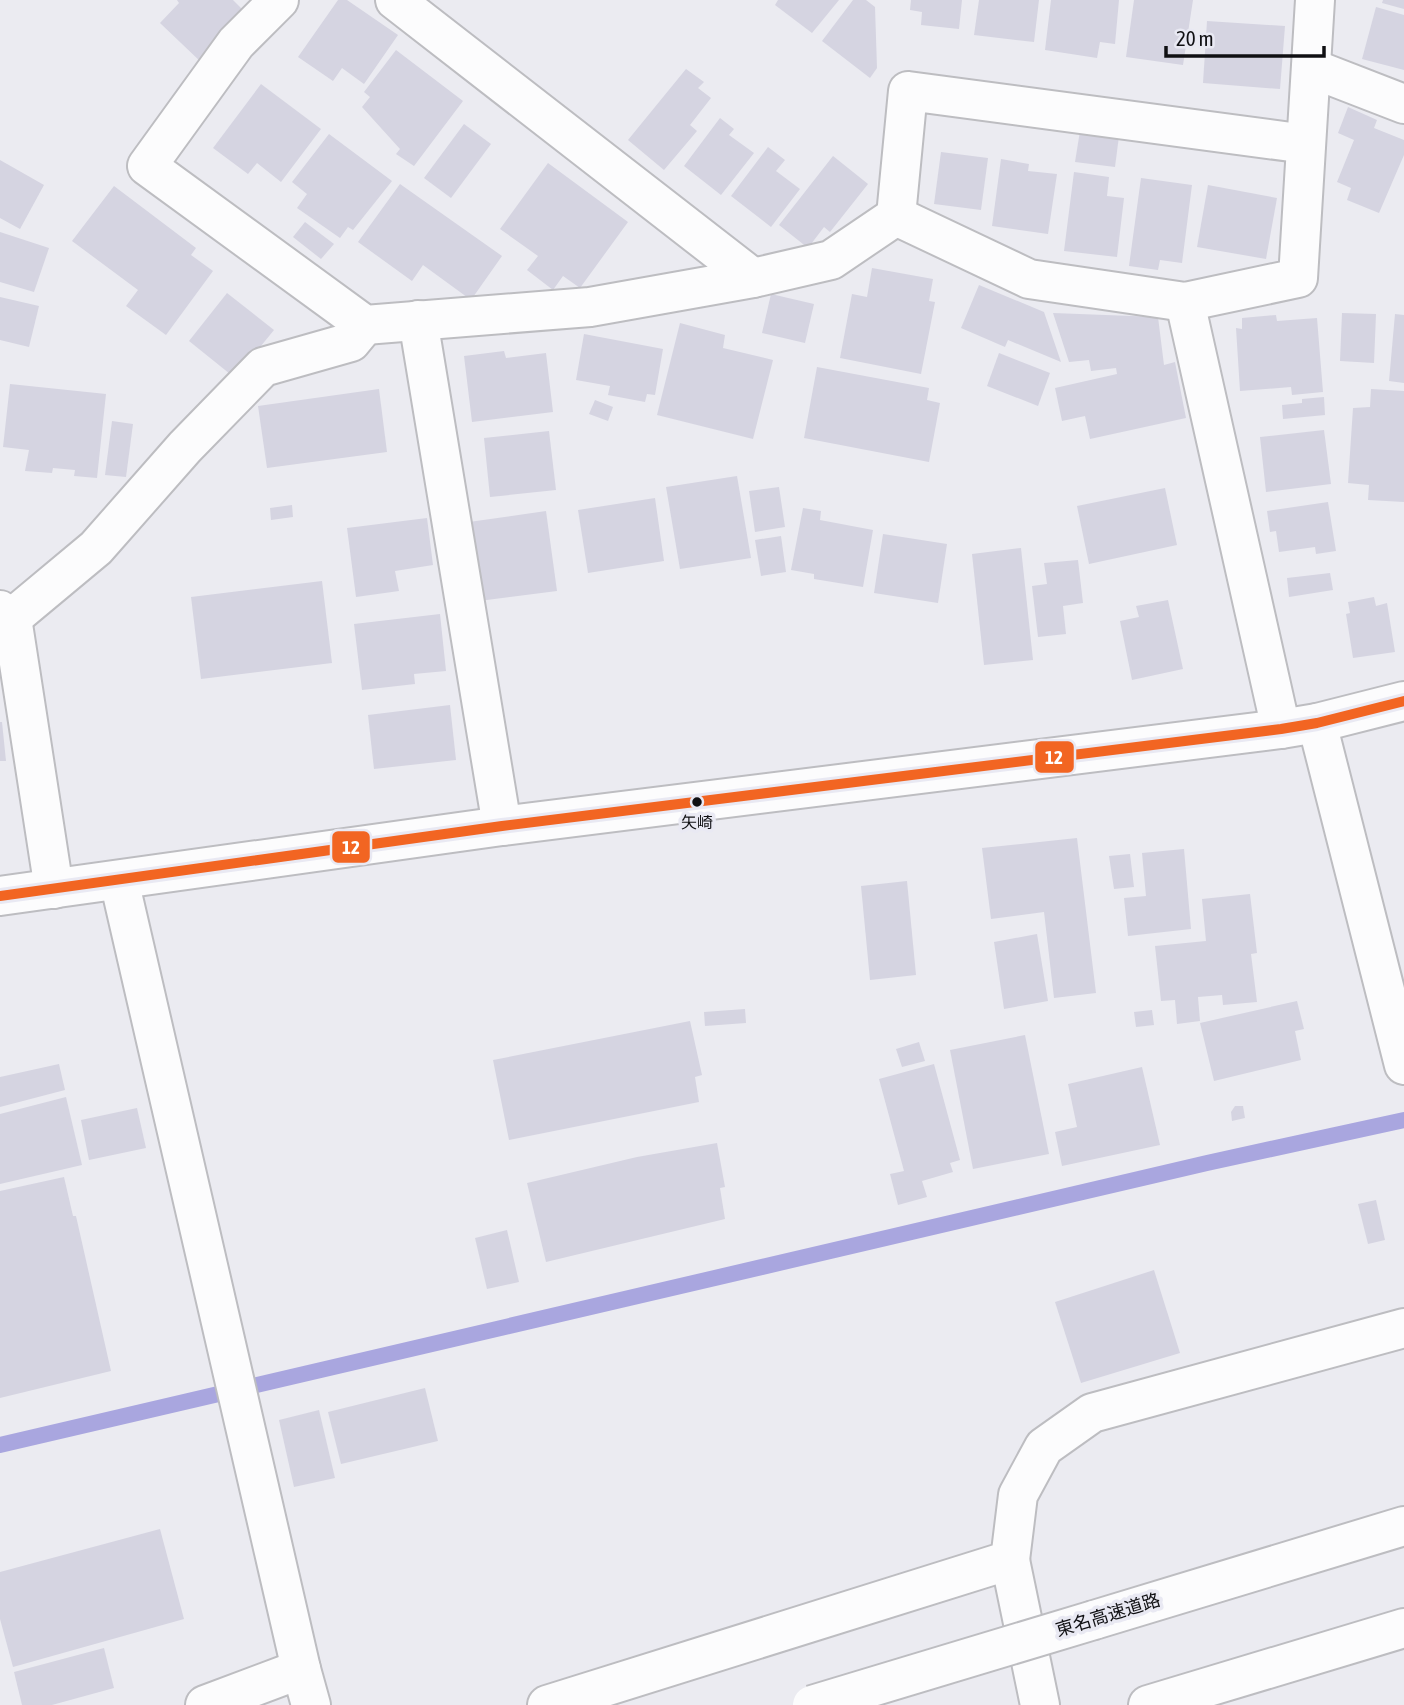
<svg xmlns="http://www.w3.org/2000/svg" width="1404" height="1705" font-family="'Asap Condensed','Noto Sans JP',sans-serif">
  <rect width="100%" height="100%" fill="#ebebf1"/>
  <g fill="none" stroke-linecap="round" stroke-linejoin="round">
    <polyline stroke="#a9a6df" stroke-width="16" points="0,1445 1207,1163 1404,1120"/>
  </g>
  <g fill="#d5d4e1">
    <polygon points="177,0 233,0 248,15 202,63 160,23 179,3"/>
    <polygon points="338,0 347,0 398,35 364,84 342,68 333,81 298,57"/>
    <polygon points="778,0 839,0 812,33 775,5"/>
    <polygon points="853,0 866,0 875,7 877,68 870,78 822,41"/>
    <polygon points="911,0 962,0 959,29 921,25 922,12 910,10"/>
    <polygon points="979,0 1039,0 1034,42 974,35"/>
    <polygon points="1051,0 1119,0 1115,44 1100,42 1097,58 1045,50"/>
    <polygon points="1134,0 1193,0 1183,65 1126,57"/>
    <polygon points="1383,0 1404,0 1404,9 1382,3"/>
    <polygon points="1376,7 1404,15 1404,70 1362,59"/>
    <polygon points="1207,21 1285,26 1280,89 1203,83"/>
    <polygon points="396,50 463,101 414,166 396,154 400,149 362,107 370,97 364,92"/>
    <polygon points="686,69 704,82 698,88 711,98 690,125 697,131 664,170 628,140"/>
    <polygon points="261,84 321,129 281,182 257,163 248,174 213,148"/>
    <polygon points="1348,107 1377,120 1374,128 1404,140 1404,155 1379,213 1347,200 1351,188 1337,182 1354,140 1338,133"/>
    <polygon points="720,118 734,129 729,135 754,153 721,195 684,166"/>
    <polygon points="464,124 491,144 451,198 424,178"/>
    <polygon points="1080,131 1119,136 1115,167 1075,162"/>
    <polygon points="329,134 392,181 353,230 348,227 340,238 297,208 307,194 292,182"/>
    <polygon points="768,147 785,160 776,171 800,189 771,227 731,196"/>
    <polygon points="941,152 988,158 981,210 934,204"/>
    <polygon points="833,156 868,184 830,232 824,227 808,248 779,225"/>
    <polygon points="1001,159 1029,164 1028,171 1057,174 1048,234 992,226"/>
    <polygon points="0,160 44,185 20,229 0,218"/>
    <polygon points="548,163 628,222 580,288 563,276 553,290 527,270 538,256 500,229"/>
    <polygon points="1074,172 1109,177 1107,196 1124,198 1117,257 1064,251"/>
    <polygon points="1141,178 1192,185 1182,263 1160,260 1158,270 1129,266"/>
    <polygon points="400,184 502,256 471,300 423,265 412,281 358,242"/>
    <polygon points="1208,185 1277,198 1266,259 1197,247"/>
    <polygon points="114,186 196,248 191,255 213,271 166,335 126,306 138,290 72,241"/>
    <polygon points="305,222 334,244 321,259 293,237"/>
    <polygon points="0,232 49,248 34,292 0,282"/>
    <polygon points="872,268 933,279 929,301 935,302 921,374 840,358 852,294 867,297"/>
    <polygon points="979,285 1044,312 1061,362 1008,340 1005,347 961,328"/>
    <polygon points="227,293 274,330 235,378 189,341"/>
    <polygon points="771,294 814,304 805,343 762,333"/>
    <polygon points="0,297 39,306 29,347 0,340"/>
    <polygon points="1053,313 1158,317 1164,365 1175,362 1186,418 1090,439 1085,416 1062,421 1055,388 1117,374 1116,368 1091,371 1089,360 1069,362"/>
    <polygon points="1342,313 1376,314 1374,363 1340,361"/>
    <polygon points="1395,314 1404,315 1404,383 1389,381"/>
    <polygon points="1276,315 1277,321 1317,318 1323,392 1292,395 1291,387 1240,391 1236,328 1242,329 1242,318"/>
    <polygon points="680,323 725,335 723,348 773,360 753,439 657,415"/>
    <polygon points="584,334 663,349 655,395 647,394 645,402 608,395 610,386 576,380"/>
    <polygon points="504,351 506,358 546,353 553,412 472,422 464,356"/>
    <polygon points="999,353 1050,373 1038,406 987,386"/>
    <polygon points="817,367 929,388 927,400 940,403 929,462 804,438"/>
    <polygon points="10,384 106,394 97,478 74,476 75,470 53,468 52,473 25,471 29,450 3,447"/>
    <polygon points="379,389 387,452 267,468 258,406"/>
    <polygon points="1371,389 1404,391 1404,502 1368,500 1369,485 1348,483 1353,408 1370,407"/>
    <polygon points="1324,397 1325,415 1283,419 1282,405 1302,403 1302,399"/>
    <polygon points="595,400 613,407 608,421 589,414"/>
    <polygon points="112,421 133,424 126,477 105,475"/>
    <polygon points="1324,430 1331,484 1266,492 1260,437"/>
    <polygon points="549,431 556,490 490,497 484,438"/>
    <polygon points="737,476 751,558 680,569 666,487"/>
    <polygon points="779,487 785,527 755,532 749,491"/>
    <polygon points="1165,488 1177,545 1089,564 1077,506"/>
    <polygon points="655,498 664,561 588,573 578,510"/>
    <polygon points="1328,502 1336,551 1316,554 1315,547 1279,552 1276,531 1270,532 1267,511"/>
    <polygon points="292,505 293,517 271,520 270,508"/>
    <polygon points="803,508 821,511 820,520 873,530 863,587 814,579 814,574 791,570"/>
    <polygon points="546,511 557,591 479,601 469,522"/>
    <polygon points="427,518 433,565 395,571 399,591 356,597 347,528"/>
    <polygon points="883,534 947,544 938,603 874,593"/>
    <polygon points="781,536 786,572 761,576 755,540"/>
    <polygon points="1021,548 1033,660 984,665 972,554"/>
    <polygon points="1078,560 1083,603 1063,606 1066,634 1038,637 1032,586 1047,584 1044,563"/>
    <polygon points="1330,573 1333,590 1289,597 1287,578"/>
    <polygon points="322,581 332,663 201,679 191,597"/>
    <polygon points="1374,597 1376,606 1387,603 1395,652 1353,658 1346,614 1350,613 1348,602"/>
    <polygon points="1168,600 1183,669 1132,680 1120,621 1139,617 1136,606"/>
    <polygon points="440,614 446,671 414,674 415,684 362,690 354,624"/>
    <polygon points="450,705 456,760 374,769 368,715"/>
    <polygon points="0,722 2,722 6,761 0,761"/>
    <polygon points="1077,838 1096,993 1054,998 1044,912 991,919 982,848"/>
    <polygon points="1184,849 1191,929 1128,936 1124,898 1146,896 1142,853"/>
    <polygon points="1130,854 1134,887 1114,889 1109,856"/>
    <polygon points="907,881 916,975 870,980 861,886"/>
    <polygon points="1250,894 1257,953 1251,954 1257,1002 1223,1005 1222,995 1198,997 1200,1021 1177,1024 1175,1000 1161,1001 1155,946 1206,941 1202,899"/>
    <polygon points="1037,934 1048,1001 1004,1009 994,942"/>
    <polygon points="1297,1001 1304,1029 1295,1031 1301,1060 1214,1081 1200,1023"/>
    <polygon points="745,1009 746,1023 705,1026 704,1012"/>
    <polygon points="1152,1010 1154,1025 1136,1027 1134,1012"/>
    <polygon points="690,1021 702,1075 695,1077 699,1102 509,1140 493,1060"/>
    <polygon points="1025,1035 1049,1154 973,1169 950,1050"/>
    <polygon points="919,1042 925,1061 902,1067 896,1049"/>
    <polygon points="59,1064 65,1090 0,1107 0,1077"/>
    <polygon points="934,1064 960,1160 950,1163 953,1172 922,1181 927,1197 898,1205 890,1174 904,1171 879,1079"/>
    <polygon points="1142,1067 1160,1145 1062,1166 1055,1132 1077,1127 1068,1084"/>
    <polygon points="66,1097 82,1165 0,1184 0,1114"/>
    <polygon points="1235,1106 1243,1106 1245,1118 1232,1121 1231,1112"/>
    <polygon points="137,1108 146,1148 89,1160 81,1120"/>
    <polygon points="717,1143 725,1187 720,1188 725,1219 546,1262 527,1183 637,1157"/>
    <polygon points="64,1177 73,1216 76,1216 111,1371 0,1398 0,1191"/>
    <polygon points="1376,1200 1385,1240 1368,1244 1358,1204"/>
    <polygon points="507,1230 519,1282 487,1289 475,1238"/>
    <polygon points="1154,1270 1180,1353 1081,1383 1055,1302"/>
    <polygon points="425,1388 438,1441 341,1464 328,1412"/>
    <polygon points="319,1410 335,1478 294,1487 279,1420"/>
    <polygon points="160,1529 184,1619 13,1667 0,1619 0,1572"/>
    <polygon points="104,1648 114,1688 52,1705 22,1705 14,1672"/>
  </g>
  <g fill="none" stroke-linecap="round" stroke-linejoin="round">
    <defs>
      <g id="street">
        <polyline points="279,0 236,43 147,166 365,325 590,307 753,278 831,260 896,216 1029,279 1185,302 1298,278 1315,0"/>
        <polyline points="395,0 753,278"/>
        <polyline points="1311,68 1404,104"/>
        <polyline points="896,216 908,91 1306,144"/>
        <polyline points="1185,302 1281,729"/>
        <polyline points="418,320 502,826"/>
        <polyline points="0,610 12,618 54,889"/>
        <polyline points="12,618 96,548 185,447 263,367 351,342 365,325"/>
        <polyline points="119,880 301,1669 311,1705"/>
        <polyline points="1010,1560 1040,1705"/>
        <polyline points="205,1705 301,1669"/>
        <polyline points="547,1705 1010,1560 1018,1495 1044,1447 1092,1413 1404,1328"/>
      </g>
      <polyline id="secondary" points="1317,723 1404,1065"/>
      <polyline id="primary" points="0,896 502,826 1281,729 1317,723 1404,701"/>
      <g id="highway">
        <polyline points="1094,1620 1404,1526"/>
        <polyline points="1148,1705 1404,1628"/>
      </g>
    </defs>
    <use href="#street" stroke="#bdbdc1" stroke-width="42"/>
    <use href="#secondary" stroke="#bdbdc1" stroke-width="42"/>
    <use href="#primary" stroke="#bdbdc1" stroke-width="42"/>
    <use href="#highway" stroke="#bdbdc1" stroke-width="42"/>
    <use href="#street" stroke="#fcfcfd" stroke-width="38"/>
    <use href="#secondary" stroke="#fcfcfd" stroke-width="38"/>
    <use href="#primary" stroke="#fcfcfd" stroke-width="38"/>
    <use href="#highway" stroke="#fcfcfd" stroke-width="38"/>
    <defs>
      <polyline id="highway-bridge" points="812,1705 1094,1620"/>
    </defs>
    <use href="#highway-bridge" stroke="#bdbdc1" stroke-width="42" stroke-linecap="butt"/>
    <use href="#highway-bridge" stroke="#fcfcfd" stroke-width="38"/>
    <defs>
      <polyline id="bus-1" points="0,896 502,826 1281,729 1317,723 1404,701"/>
    </defs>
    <use href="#bus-1" stroke="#e9e9f3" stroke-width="16"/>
    <use href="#bus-1" stroke="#f26522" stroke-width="10"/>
  </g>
  <circle fill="#101013" stroke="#e9e9f3" stroke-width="2.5" cx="697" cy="802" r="6"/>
  <g text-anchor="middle" stroke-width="7" stroke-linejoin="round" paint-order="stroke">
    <g font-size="16" fill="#101013" stroke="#e9e9f3">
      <text x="697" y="828">矢崎</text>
    </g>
    <g font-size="18" fill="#101013" stroke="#e9e9f3">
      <text transform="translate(1108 1615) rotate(-17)" y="6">東名高速道路</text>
    </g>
  </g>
  <g stroke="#e9e9f3" stroke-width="2.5">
    <rect x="1034" y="740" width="41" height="34" rx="7" fill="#f26522"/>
    <rect x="331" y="830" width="40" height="34" rx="7" fill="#f26522"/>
  </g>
  <g font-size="19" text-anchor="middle" font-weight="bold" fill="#fff">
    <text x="1054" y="764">12</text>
    <text x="351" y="854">12</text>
  </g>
  <path d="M1166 46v10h158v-10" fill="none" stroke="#101013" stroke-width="3.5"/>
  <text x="1176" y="46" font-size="21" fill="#101013" stroke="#e9e9f3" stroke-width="5" paint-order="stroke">20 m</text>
</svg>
